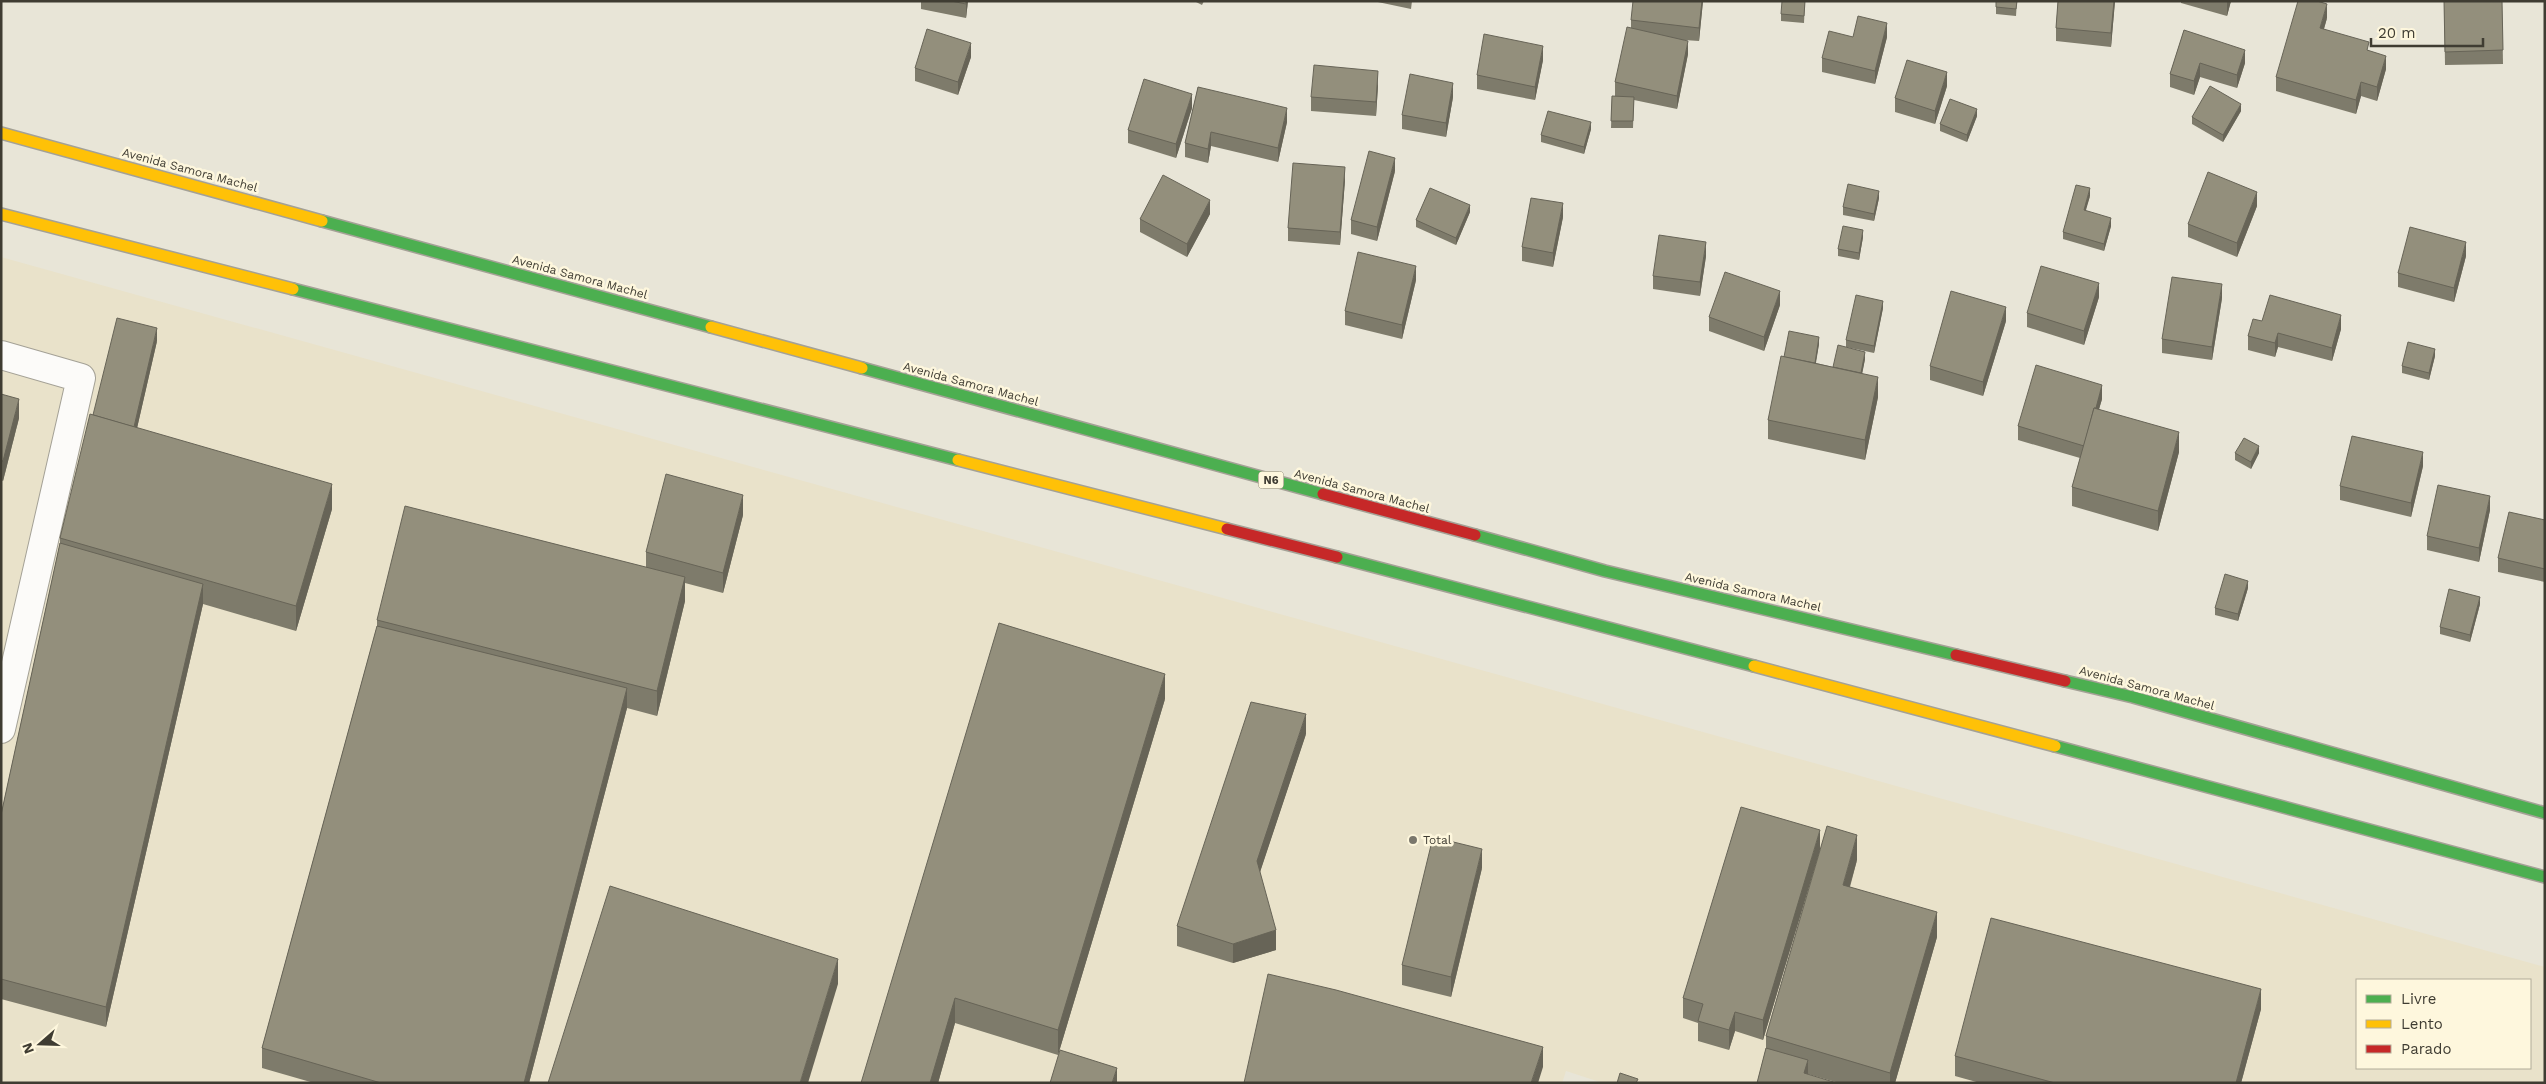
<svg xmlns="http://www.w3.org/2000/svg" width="2546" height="1084" font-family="'Work Sans',sans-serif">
  <rect width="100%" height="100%" fill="#e8e5d7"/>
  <path fill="#e9e2ca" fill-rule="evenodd" d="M1,257L2545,967V1083H1603L1566,1071L1562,1083H1ZM2357,980H2530V1068H2357Z"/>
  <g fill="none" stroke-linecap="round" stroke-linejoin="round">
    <defs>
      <polyline id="street" points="1,355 81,378 1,729"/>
      <g id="fast">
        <polyline points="322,221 711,327"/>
        <polyline points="293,289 958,460"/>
        <polyline points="862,368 1323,494"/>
        <polyline points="1475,535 1605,571 1956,655"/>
        <polyline points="1337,557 1754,666"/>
        <polyline points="2065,681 2133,697 2545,813"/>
        <polyline points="2055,746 2545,877"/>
      </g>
      <g id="slow">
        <polyline points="1,133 322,221"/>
        <polyline points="1,214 293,289"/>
        <polyline points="711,327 862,368"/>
        <polyline points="958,460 1227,529"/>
        <polyline points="1754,666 2055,746"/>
      </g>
      <g id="jam">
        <polyline points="1323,494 1475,535"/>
        <polyline points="1227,529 1337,557"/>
        <polyline points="1956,655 2065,681"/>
      </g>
    </defs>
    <use href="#street" stroke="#a4a196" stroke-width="30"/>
    <use href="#fast" stroke="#a4a196" stroke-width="14"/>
    <use href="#slow" stroke="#a4a196" stroke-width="14"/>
    <use href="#jam" stroke="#a4a196" stroke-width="14"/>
    <use href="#street" stroke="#fcfbf9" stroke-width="28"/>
    <use href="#fast" stroke="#4caf50" stroke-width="11"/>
    <use href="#slow" stroke="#ffc107" stroke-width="11"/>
    <use href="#jam" stroke="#c62828" stroke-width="11"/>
  </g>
  <g fill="#7e7b6b">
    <polygon points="921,1 968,1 966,18 921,9"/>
    <polygon points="1194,1 1204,1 1202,5"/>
    <polygon points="1373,1 1412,1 1411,9"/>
    <polygon points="1703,1 1699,41 1684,40 1688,54 1677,109 1634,100 1633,128 1611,128 1612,96 1615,96 1615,82 1631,28 1631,20"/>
    <polygon points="1805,1 1804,23 1781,21 1781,14"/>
    <polygon points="2017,1 2016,16 1996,14 1996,7"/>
    <polygon points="2058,1 2115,1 2111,47 2056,41 2056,28"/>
    <polygon points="2181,1 2231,1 2227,16 2181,3"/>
    <polygon points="2444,1 2502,1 2503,64 2445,65"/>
    <polygon points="2327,18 2324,29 2369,51 2386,69 2377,101 2361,96 2356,114 2276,91 2276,77"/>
    <polygon points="2184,30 2245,63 2237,88 2200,77 2194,95 2170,87 2170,74"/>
    <polygon points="1853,37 1887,37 1875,84 1822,72 1822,58"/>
    <polygon points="971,57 958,95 915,81 915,68"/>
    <polygon points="1543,60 1535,100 1477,89 1477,75"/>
    <polygon points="1378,85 1376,116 1311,111 1311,97"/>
    <polygon points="1947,86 1935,124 1895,112 1895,98"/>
    <polygon points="1198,87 1287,122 1278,162 1211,146 1208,163 1185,157 1185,143"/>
    <polygon points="1453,97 1446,137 1402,129 1402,115"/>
    <polygon points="1192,108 1176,158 1128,143 1128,130"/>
    <polygon points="2241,111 2223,142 2192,124 2192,117"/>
    <polygon points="1977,116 1967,142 1940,131 1940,124"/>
    <polygon points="1591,129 1584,154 1541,142 1541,135"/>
    <polygon points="1395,171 1377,241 1351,234 1351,220"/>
    <polygon points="1345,180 1340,245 1288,241 1288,228"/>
    <polygon points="2090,196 2085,211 2111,226 2104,251 2063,239 2063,232"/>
    <polygon points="1879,198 1874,221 1843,215 1843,207"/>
    <polygon points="2257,206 2237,257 2188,237 2188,224"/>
    <polygon points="1470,212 1456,245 1416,227 1416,220"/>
    <polygon points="1210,214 1187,257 1140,232 1140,219"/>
    <polygon points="1563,217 1553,267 1522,261 1522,247"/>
    <polygon points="1863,237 1859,260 1838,256 1838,249"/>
    <polygon points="1706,256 1700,296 1653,289 1653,276"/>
    <polygon points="2466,256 2454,302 2398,287 2398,273"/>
    <polygon points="1416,280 1402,339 1345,325 1345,311"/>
    <polygon points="2099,297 2084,345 2027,327 2027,313"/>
    <polygon points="2222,298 2212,360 2162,353 2162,339"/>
    <polygon points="1780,305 1764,351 1709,331 1709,317"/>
    <polygon points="1883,308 1874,353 1846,347 1846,340"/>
    <polygon points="2006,321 1983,396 1930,380 1930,366"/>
    <polygon points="2262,321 2341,329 2332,361 2278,347 2275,357 2248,350 2248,336"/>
    <polygon points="157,341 137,428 332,509 296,631 203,604 106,1027 1,999 1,815 60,543 60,538 93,415"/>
    <polygon points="1819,344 1816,363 1833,367 1865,359 1862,373 1878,397 1865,460 1768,439 1768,420 1784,357"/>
    <polygon points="2435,356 2429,380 2402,373 2402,366"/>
    <polygon points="1,394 19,418 3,481 1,480"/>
    <polygon points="2102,399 2099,409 2179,452 2158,531 2072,506 2072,487 2080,458 2018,440 2018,426"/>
    <polygon points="2235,453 2259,453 2251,469 2235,460"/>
    <polygon points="2423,466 2411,517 2340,500 2340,486"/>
    <polygon points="2490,510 2479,562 2427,550 2427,536"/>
    <polygon points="743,515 723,593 685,583 685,601 657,716 627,708 529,1083 314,1083 262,1068 262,1048 377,626 377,620 646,567 646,552"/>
    <polygon points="2545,520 2545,582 2498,572 2498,558"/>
    <polygon points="2248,588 2238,621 2215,615 2215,608"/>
    <polygon points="2480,604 2470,642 2440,634 2440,627"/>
    <polygon points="1165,699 1058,1055 955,1023 938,1083 861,1083"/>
    <polygon points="1306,734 1260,872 1276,950 1233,963 1177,946 1177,926"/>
    <polygon points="1820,850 1763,1040 1735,1031 1729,1050 1698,1041 1698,1023 1683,1018 1683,998"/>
    <polygon points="1857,860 1850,887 1937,937 1895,1083 1839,1083 1808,1074 1757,1083 1766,1048 1766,1036"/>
    <polygon points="1482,868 1451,997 1402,985 1402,965"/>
    <polygon points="2261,1009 2241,1083 1980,1083 1955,1076 1955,1056"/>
  </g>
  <g fill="#676457">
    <polygon points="966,1 968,1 966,18"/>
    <polygon points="1702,1 1703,1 1699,41 1699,28"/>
    <polygon points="2114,1 2115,1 2111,47 2111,33"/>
    <polygon points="2227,1 2231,1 2227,16"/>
    <polygon points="2327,4 2327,18 2320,42 2320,28"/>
    <polygon points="1887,23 1887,37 1875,84 1875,71"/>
    <polygon points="1688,41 1688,54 1677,109 1677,96"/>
    <polygon points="971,43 971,57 958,95 958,82"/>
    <polygon points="1543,46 1543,60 1535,100 1535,87"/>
    <polygon points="2245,50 2245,63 2237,88 2237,75"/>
    <polygon points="2386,56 2386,69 2377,101 2377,87"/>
    <polygon points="2200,63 2200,77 2194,95 2194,81"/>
    <polygon points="1378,71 1378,85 1376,116 1376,102"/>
    <polygon points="1947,72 1947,86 1935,124 1935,111"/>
    <polygon points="2361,82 2361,96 2356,114 2356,100"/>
    <polygon points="1453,83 1453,97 1446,137 1446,123"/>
    <polygon points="1192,94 1192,108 1176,158 1176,144"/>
    <polygon points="2241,104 2241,111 2223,142 2223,135"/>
    <polygon points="1287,108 1287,122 1278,162 1278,148"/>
    <polygon points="1977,109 1977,116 1967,142 1967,135"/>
    <polygon points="1591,122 1591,129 1584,154 1584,147"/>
    <polygon points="1211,132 1211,146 1208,163 1208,149"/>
    <polygon points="1395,158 1395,171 1377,241 1377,227"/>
    <polygon points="1345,167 1345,180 1340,245 1340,232"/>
    <polygon points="2090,188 2090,196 2084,217 2084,210"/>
    <polygon points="1879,191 1879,198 1874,221 1874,214"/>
    <polygon points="2257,192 2257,206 2237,257 2237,243"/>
    <polygon points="1210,200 1210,214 1187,257 1187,244"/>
    <polygon points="1563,203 1563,217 1553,267 1553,253"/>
    <polygon points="1470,205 1470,212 1456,245 1456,238"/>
    <polygon points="2111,218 2111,226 2104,251 2104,244"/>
    <polygon points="1863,230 1863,237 1859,260 1859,253"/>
    <polygon points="1706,242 1706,256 1700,296 1700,282"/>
    <polygon points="2466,242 2466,256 2454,302 2454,288"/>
    <polygon points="1416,266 1416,280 1402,339 1402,325"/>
    <polygon points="2099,283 2099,297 2084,345 2084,331"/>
    <polygon points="2222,284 2222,298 2212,360 2212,347"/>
    <polygon points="1780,291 1780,305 1764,351 1764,337"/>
    <polygon points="1883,301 1883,308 1874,353 1874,346"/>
    <polygon points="2006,307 2006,321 1983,396 1983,382"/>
    <polygon points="2341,315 2341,329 2332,361 2332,348"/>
    <polygon points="157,328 157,341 132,450 132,437"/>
    <polygon points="2278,333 2278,347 2275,357 2275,343"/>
    <polygon points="1819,337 1819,344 1813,377 1813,370"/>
    <polygon points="2435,349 2435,356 2429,380 2429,373"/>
    <polygon points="1865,352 1865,359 1861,380 1861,373"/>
    <polygon points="1878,377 1878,397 1865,460 1865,440"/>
    <polygon points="2102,385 2102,399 2084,460 2084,446"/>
    <polygon points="19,399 19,418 3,481 3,461"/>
    <polygon points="2179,432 2179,452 2158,531 2158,511"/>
    <polygon points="2259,446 2259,453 2251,469 2251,462"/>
    <polygon points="2423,452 2423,466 2411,517 2411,503"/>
    <polygon points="332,484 332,509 296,631 296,606"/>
    <polygon points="743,495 743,515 723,593 723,573"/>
    <polygon points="2490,496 2490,510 2479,562 2479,548"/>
    <polygon points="685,577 685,601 657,716 657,691"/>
    <polygon points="2248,581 2248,588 2238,621 2238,614"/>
    <polygon points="203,584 203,604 106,1027 106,1007"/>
    <polygon points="2480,597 2480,604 2470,642 2470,635"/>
    <polygon points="1165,674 1165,699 1058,1055 1058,1030"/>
    <polygon points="627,688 627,708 529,1083 524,1083"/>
    <polygon points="1306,714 1306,734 1257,881 1257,861"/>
    <polygon points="1820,830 1820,850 1763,1040 1763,1020"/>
    <polygon points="1857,835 1857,860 1843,910 1843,885"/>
    <polygon points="1482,849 1482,868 1451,997 1451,977"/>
    <polygon points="1937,912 1937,937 1895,1083 1890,1083 1890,1073"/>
    <polygon points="1276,930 1276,950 1233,963 1233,944"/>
    <polygon points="838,959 838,984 808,1083 800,1083"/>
    <polygon points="2261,989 2261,1009 2241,1083 2236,1083"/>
    <polygon points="955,998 955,1023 938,1083 930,1083"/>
    <polygon points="1735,1012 1735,1031 1729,1050 1729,1030"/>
    <polygon points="1543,1047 1543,1067 1538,1083 1531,1083"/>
    <polygon points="1808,1060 1808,1074 1806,1083 1804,1073"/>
    <polygon points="1117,1068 1117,1083 1112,1083"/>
  </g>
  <g fill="#938f7c" stroke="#676457">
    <polygon points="951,1 966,1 966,4"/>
    <polygon points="1633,1 1702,1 1699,28 1631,20"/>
    <polygon points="1782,1 1805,1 1804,16 1781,14"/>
    <polygon points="1996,1 2017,1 2016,9 1996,7"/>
    <polygon points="2058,1 2114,1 2111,33 2056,28"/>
    <polygon points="2298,1 2317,1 2327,4 2320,28 2369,42 2367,50 2386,56 2377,87 2361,82 2356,100 2276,77"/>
    <polygon points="2444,1 2502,1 2503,50 2445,52"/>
    <polygon points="1858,16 1887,23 1875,71 1822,58 1829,31 1853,37"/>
    <polygon points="1627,27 1688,41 1677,96 1615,82"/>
    <polygon points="927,29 971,43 958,82 915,68"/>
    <polygon points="2184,30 2245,50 2237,75 2200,63 2194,81 2170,74"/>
    <polygon points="1484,34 1543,46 1535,87 1477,75"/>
    <polygon points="1907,60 1947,72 1935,111 1895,98"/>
    <polygon points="1314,65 1378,71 1376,102 1311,97"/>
    <polygon points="1410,74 1453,83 1446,123 1402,115"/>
    <polygon points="1144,79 1192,94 1176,144 1128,130"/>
    <polygon points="2210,86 2241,104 2223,135 2192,117"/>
    <polygon points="1198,87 1287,108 1278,148 1211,132 1208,149 1185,143"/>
    <polygon points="1612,96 1634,97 1633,121 1611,121"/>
    <polygon points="1950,99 1977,109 1967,135 1940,124"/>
    <polygon points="1548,111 1591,122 1584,147 1541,135"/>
    <polygon points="1369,151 1395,158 1377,227 1351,220"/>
    <polygon points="1293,163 1345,167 1340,232 1288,228"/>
    <polygon points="2208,172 2257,192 2237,243 2188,224"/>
    <polygon points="1163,175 1210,200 1187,244 1140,219"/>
    <polygon points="1848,184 1879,191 1874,214 1843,207"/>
    <polygon points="2076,185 2090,188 2084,210 2111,218 2104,244 2063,232"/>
    <polygon points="1430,188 1470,205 1456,238 1416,220"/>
    <polygon points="1531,198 1563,203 1553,253 1522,247"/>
    <polygon points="1843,226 1863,230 1859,253 1838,249"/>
    <polygon points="2410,227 2466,242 2454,288 2398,273"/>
    <polygon points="1659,235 1706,242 1700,282 1653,276"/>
    <polygon points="1358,252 1416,266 1402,325 1345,311"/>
    <polygon points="2041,266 2099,283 2084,331 2027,313"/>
    <polygon points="1725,272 1780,291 1764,337 1709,317"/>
    <polygon points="2172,277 2222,284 2212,347 2162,339"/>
    <polygon points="1951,291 2006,307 1983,382 1930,366"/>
    <polygon points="1856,295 1883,301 1874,346 1846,340"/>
    <polygon points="2270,295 2341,315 2332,348 2278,333 2275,343 2248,336 2253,319 2262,321"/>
    <polygon points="117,318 157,328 134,427 93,415"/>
    <polygon points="1789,331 1819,337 1815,363 1784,357"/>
    <polygon points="2408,342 2435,349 2429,373 2402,366"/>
    <polygon points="1838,345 1865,352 1861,373 1833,367"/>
    <polygon points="1781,356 1878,377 1865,440 1768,420"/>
    <polygon points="2036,365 2102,385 2096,408 2094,408 2084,446 2018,426"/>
    <polygon points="1,394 19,399 3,461 1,461"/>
    <polygon points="2094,408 2179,432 2158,511 2072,487"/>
    <polygon points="90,414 332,484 296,606 60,538"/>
    <polygon points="2352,436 2423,452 2411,503 2340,486"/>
    <polygon points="2244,438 2259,446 2251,462 2235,453"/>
    <polygon points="666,474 743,495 723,573 646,552"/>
    <polygon points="2438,485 2490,496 2479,548 2427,536"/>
    <polygon points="405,506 685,577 657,691 377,620"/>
    <polygon points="2509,512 2545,520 2545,569 2498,558"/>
    <polygon points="60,543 203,584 106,1007 1,979 1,815"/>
    <polygon points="2225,574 2248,581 2238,614 2215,608"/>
    <polygon points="2449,589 2480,597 2470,635 2440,627"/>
    <polygon points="999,623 1165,674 1058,1030 955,998 930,1083 861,1083"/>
    <polygon points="377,626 627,688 524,1083 381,1083 262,1048"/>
    <polygon points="1251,702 1306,714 1257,861 1276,930 1233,944 1177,926"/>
    <polygon points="1741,807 1820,830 1763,1020 1735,1012 1729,1030 1698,1021 1703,1004 1683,998"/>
    <polygon points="1827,826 1857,835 1843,885 1937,912 1890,1073 1766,1036"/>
    <polygon points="1433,837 1482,849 1451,977 1402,965"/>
    <polygon points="610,886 838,959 800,1083 548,1083"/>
    <polygon points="1991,918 2261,989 2236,1083 2055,1083 1955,1056"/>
    <polygon points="1268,974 1336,990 1543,1047 1531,1083 1244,1083"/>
    <polygon points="1766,1048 1808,1060 1804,1073 1837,1083 1757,1083"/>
    <polygon points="1060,1050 1117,1068 1112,1083 1050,1083"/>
    <polygon points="1620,1073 1638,1079 1636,1083 1617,1083"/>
  </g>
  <circle fill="#7a776c" stroke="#fef7dd" stroke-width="2" cx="1413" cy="840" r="5"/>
  <g text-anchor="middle" stroke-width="5" stroke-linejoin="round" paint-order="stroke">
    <rect fill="#fef7dd" stroke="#787465" stroke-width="1" x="1258.5" y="471.5" width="25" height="17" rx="4"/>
    <g font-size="11" font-weight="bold" fill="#3f3c32">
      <text x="1271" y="484">N6</text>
    </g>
    <g font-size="12" fill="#3f3c32" stroke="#fef7dd">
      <text transform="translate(190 170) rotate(15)" y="4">Avenida Samora Machel</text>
      <text transform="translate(580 277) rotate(15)" y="4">Avenida Samora Machel</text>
      <text transform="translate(971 384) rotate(15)" y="4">Avenida Samora Machel</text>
      <text transform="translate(1362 491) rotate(15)" y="4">Avenida Samora Machel</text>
      <text transform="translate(1753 592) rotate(13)" y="4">Avenida Samora Machel</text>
      <text transform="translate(2147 688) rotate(15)" y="4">Avenida Samora Machel</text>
    </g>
    <g font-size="12" fill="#3f3c32" stroke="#fef7dd" text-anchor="start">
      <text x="1423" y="844">Total</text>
    </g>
  </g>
  <rect width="2546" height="1084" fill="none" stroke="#3f3c32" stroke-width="5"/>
  <rect x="2356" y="979" width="175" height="90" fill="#fef7dd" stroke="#b2ac99"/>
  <rect x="2366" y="995" width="25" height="8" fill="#4caf50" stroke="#b2ac99"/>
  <text x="2401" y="1004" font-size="15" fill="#3f3c32">Livre</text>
  <rect x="2366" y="1020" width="25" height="8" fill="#ffc107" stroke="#b2ac99"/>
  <text x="2401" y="1029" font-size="15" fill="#3f3c32">Lento</text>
  <rect x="2366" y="1045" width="25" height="8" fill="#c62828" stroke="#b2ac99"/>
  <text x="2401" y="1054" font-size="15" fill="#3f3c32">Parado</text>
  <g transform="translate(40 1044) rotate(250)" stroke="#fef7dd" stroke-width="4" paint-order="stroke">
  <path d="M0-4L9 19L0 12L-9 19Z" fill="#3f3c32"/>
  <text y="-8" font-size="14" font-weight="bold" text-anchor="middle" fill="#3f3c32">N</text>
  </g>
  <path d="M2371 38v8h112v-8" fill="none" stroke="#3f3c32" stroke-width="2.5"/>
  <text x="2378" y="38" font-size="15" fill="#3f3c32" stroke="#fef7dd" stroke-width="4" paint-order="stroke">20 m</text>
</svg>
